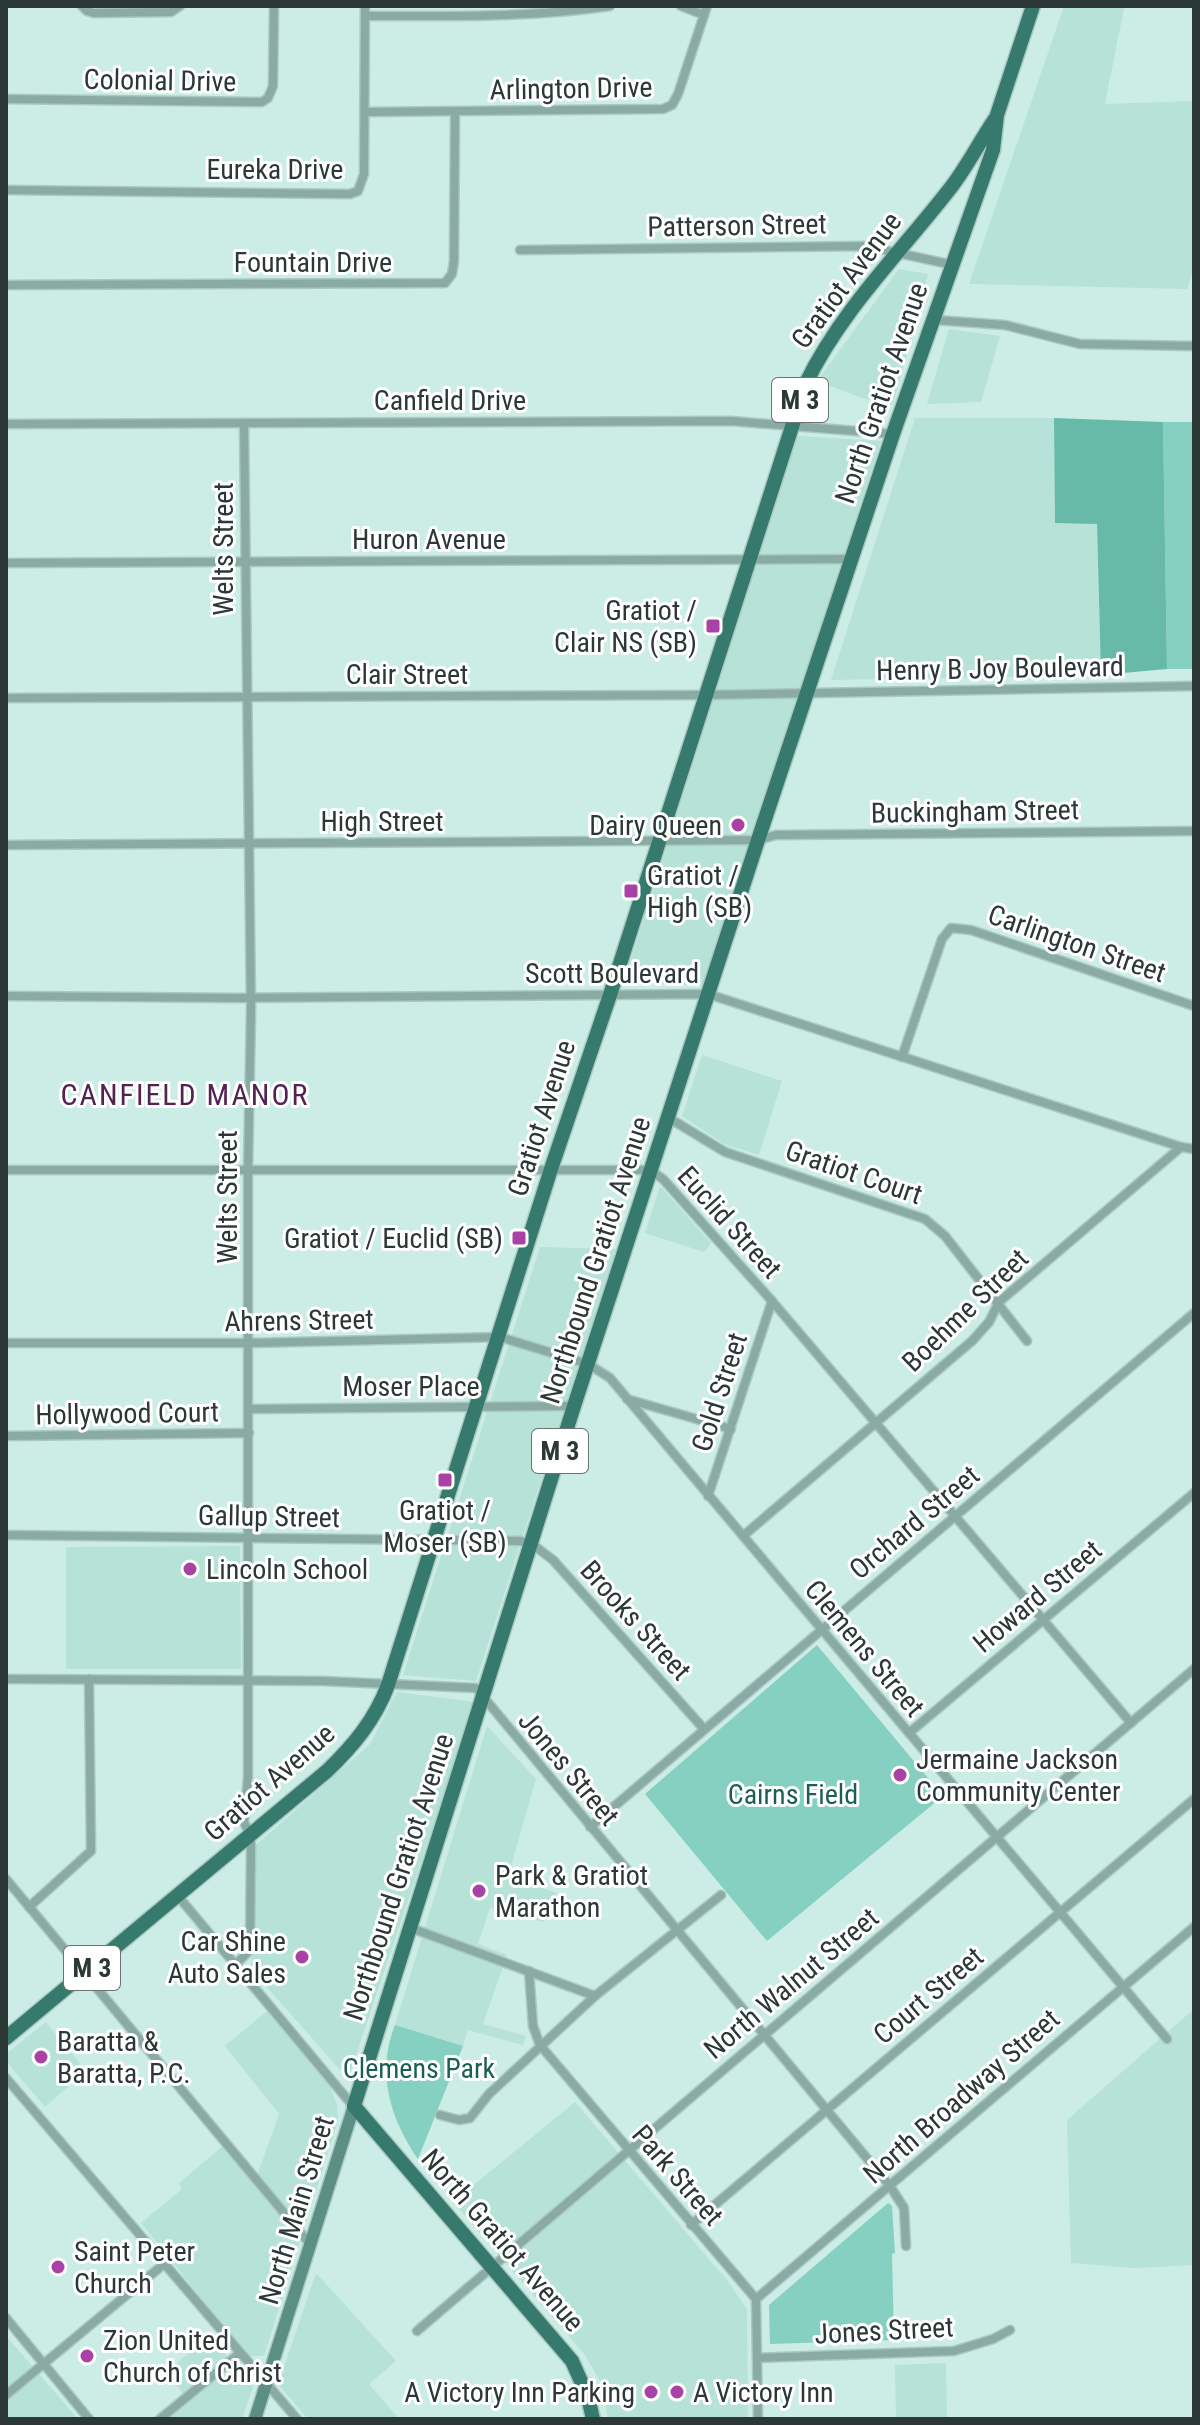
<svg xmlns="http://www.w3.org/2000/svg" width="1200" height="2425" font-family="'Roboto Condensed',sans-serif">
  <rect width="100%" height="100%" fill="#cbede5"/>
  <g fill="#b7e2d8">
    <polygon points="1064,6 1173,6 1124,8 1105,104 1194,101 1194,268 1187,289 969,284"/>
    <polygon points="899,269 928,274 893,405 862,398 817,381"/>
    <polygon points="949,329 1000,336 981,402 927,404"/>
    <polygon points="915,418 1054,418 1055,523 1097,523 1101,675 831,680"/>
    <polygon points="797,436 881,441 705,986 624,982"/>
    <polygon points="702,1055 782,1081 759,1155 724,1144 682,1116"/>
    <polygon points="660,1186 711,1243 704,1252 645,1233"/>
    <polygon points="540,1247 616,1249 476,1681 403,1675"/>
    <polygon points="240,1546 241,1669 66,1669 66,1547"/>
    <polygon points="397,1692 475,1702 348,2079 251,1969 255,1846 370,1744"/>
    <polygon points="487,1726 536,1779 508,1876 557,1893 544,1922 490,1908 478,1944 507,1955 483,2024 526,2036 523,2045 468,2030 463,2046 395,2025"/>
    <polygon points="1194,2009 1194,2265 1134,2268 1071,2263 1067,2120"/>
    <polygon points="267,2011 329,2084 337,2105 338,2121 264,2356 248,2356 141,2223 182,2189 179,2183 223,2146 255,2182 279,2114 225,2046"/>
    <polygon points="46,2022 86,2071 45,2107 6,2061 6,2054"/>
    <polygon points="575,2102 726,2279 747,2309 748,2419 608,2419 601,2383 585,2355 453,2202"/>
    <polygon points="316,2273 396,2361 369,2384 399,2419 308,2419 278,2384"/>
    <polygon points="209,2335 253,2387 242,2419 151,2419 183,2394 167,2372"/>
    <polygon points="6,2336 78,2419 6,2419"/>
    <polygon points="946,2363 947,2419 896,2419 895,2365"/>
  </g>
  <g fill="#85d0c0">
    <polygon points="1163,422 1194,422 1194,669 1167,669"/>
    <polygon points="817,1645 943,1796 767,1941 645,1794"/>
    <path d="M395,2025L463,2046L418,2159C390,2119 376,2072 395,2025Z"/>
    <polygon points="888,2203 892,2206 895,2253 892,2254 894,2340 770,2344 769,2305"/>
  </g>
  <polygon fill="#67b9a8" points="1054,418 1163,422 1167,669 1101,675 1097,524 1055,523"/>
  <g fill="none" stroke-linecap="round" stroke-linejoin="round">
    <defs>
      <g id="minor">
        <polyline points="82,6 87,11 94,13 171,12 180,6"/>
        <polyline points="681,6 704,15"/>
        <path d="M365,16C447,16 528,18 610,6"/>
        <polyline points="6,99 262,102 268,98 273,86 274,6"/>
        <polyline points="366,112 663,109 672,105 678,94 707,6"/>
        <polyline points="6,190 350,194 358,191 364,174 365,6"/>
        <polyline points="520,250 866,246 953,265"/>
        <polyline points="6,285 445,283 452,274 454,261 455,112"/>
        <polyline points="935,320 1005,325 1080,344 1194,346"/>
        <polyline points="6,424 731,421 893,434"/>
        <polyline points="6,563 851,559"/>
        <polyline points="6,698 704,695 1194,686"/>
        <polyline points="6,845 758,840 776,835 1194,831"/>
        <polyline points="6,996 239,998 708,994 1181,1147 1194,1149"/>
        <polyline points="902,1057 942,939 951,928 971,930 1194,1006"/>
        <polyline points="669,1118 725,1152 925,1219 945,1236 1027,1341"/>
        <polyline points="6,1170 650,1170 663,1179 772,1301 1131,1723"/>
        <polyline points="6,1343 249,1343 500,1337 588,1364 610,1378 1167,2039"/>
        <polyline points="627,1399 731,1429"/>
        <polyline points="249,1409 574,1406"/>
        <polyline points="6,1436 249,1433"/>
        <polyline points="708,1496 772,1301"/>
        <polyline points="6,1535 521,1541 536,1547 553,1560 704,1729"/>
        <polyline points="743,1536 972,1341 989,1322 999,1302 1181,1147"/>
        <polyline points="6,1679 323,1681 476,1688 890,2186 904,2208 906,2246"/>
        <polyline points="909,1733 1194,1493"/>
        <polyline points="590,1827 1194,1313"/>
        <polyline points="6,1879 310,2244"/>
        <polyline points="178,1896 353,2106"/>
        <polyline points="29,1907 91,1851 89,1679"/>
        <polyline points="411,1928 595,1996"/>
        <polyline points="236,1964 247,1953 250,1945 251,1847 250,1835 244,1822 248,1777 248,1170 251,1009 244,423"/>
        <polyline points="529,1971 533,2026 540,2045 756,2299 758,2419"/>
        <polyline points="6,2078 297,2419"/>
        <polyline points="440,2115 459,2120 470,2118 489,2094 595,1996 721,1895"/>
        <polyline points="691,2225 1194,1799"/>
        <polyline points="756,2299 1194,1927"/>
        <polyline points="6,2318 89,2419"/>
        <polyline points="417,2331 1194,1669"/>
        <polyline points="758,2358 954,2351 993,2339 1010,2330"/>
        <polyline points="6,2395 164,2264"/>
        <polyline points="160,2419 240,2353"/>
      </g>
      <polyline id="secondary" points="255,2419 354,2106"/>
      <g id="primary">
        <path d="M6,2038L327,1771C353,1746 375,1720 388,1685L551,1169L610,995L806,383C842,309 902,251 952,186C968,165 980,141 995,119"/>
        <polyline points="593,2419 588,2397 572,2361 354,2106 574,1406 758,840 893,434 993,150 997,115 1033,6"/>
      </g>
    </defs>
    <use href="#minor" stroke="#abc9c2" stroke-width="11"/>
    <use href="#secondary" stroke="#abc9c2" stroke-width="15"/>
    <use href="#primary" stroke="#abc9c2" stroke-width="17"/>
    <use href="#minor" stroke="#8aaba3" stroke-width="8"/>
    <use href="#secondary" stroke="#5c8f83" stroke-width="12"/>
    <use href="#primary" stroke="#367a6d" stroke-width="14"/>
  </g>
  <g fill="#a842a5" stroke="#fff" stroke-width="3">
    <rect x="705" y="618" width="16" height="16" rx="4"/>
    <circle cx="738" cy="825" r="8"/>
    <rect x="623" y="883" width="16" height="16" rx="4"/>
    <rect x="511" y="1230" width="16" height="16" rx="4"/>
    <rect x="437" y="1472" width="16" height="16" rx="4"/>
    <circle cx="190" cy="1569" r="8"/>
    <circle cx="900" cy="1775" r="8"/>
    <circle cx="479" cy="1891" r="8"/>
    <circle cx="302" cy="1957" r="8"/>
    <circle cx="41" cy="2057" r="8"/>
    <circle cx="58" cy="2267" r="8"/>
    <circle cx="87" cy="2356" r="8"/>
    <circle cx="651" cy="2392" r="8"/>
    <circle cx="677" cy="2392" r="8"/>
  </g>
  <g text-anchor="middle" stroke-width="6" stroke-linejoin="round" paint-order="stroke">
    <g fill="#fff" stroke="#6b7472" stroke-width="2">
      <rect x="772" y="378" width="56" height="44" rx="6"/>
      <rect x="532" y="1429" width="56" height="44" rx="6"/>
      <rect x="64" y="1946" width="56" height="44" rx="6"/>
    </g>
    <g font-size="26" font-weight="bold" fill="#2b3835">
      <text x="800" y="409">M 3</text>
      <text x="560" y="1460">M 3</text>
      <text x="92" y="1977">M 3</text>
    </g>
    <g font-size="28" fill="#2b3835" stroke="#fff">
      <text transform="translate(160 80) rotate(1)" y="10">Colonial Drive</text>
      <text transform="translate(571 88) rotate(-1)" y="10">Arlington Drive</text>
      <text x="275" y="179">Eureka Drive</text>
      <text transform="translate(737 225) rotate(-1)" y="10">Patterson Street</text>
      <text x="313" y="272">Fountain Drive</text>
      <text transform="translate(846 280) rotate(-53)" y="10">Gratiot Avenue</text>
      <text transform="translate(881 393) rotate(-71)" y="10">North Gratiot Avenue</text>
      <text x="450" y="410">Canfield Drive</text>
      <text x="429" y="549">Huron Avenue</text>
      <text transform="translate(223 549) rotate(-90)" y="10">Welts Street</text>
      <text transform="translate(1000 668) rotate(-1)" y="10">Henry B Joy Boulevard</text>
      <text x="407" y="684">Clair Street</text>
      <text transform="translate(975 811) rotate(-1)" y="10">Buckingham Street</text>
      <text x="382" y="831">High Street</text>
      <text transform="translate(1077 943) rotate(19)" y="10">Carlington Street</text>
      <text x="612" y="983">Scott Boulevard</text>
      <text transform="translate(541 1118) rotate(-72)" y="10">Gratiot Avenue</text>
      <text transform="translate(854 1172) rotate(19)" y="10">Gratiot Court</text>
      <text transform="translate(227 1197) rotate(-90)" y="10">Welts Street</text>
      <text transform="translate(730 1222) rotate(48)" y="10">Euclid Street</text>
      <text transform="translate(595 1260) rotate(-72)" y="10">Northbound Gratiot Avenue</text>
      <text transform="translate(965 1310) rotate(-44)" y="10">Boehme Street</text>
      <text transform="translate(299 1320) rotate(-1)" y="10">Ahrens Street</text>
      <text x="411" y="1396">Moser Place</text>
      <text transform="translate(719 1392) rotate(-72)" y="10">Gold Street</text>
      <text transform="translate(127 1413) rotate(-1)" y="10">Hollywood Court</text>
      <text transform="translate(269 1516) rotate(1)" y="10">Gallup Street</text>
      <text transform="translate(914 1522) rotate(-40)" y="10">Orchard Street</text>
      <text transform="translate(1037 1596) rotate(-40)" y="10">Howard Street</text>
      <text transform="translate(636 1620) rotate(48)" y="10">Brooks Street</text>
      <text transform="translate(865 1648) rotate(50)" y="10">Clemens Street</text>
      <text transform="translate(569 1768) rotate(50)" y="10">Jones Street</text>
      <text transform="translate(269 1782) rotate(-41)" y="10">Gratiot Avenue</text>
      <text transform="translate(398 1877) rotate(-72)" y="10">Northbound Gratiot Avenue</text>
      <text transform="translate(791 1983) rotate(-40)" y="10">North Walnut Street</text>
      <text transform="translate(928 1995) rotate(-40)" y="10">Court Street</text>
      <text transform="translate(961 2096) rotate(-41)" y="10">North Broadway Street</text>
      <text transform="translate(678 2175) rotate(49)" y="10">Park Street</text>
      <text transform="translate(296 2210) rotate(-73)" y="10">North Main Street</text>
      <text transform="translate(503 2240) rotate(49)" y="10">North Gratiot Avenue</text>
      <text transform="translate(884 2330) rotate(-3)" y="10">Jones Street</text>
    </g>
    <g font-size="28" fill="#2b3835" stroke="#fff" text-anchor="start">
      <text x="697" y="620" text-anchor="end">Gratiot /<tspan x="697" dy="32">Clair NS (SB)</tspan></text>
      <text x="722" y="835" text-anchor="end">Dairy Queen</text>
      <text x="647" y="885">Gratiot /<tspan x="647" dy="32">High (SB)</tspan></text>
      <text x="503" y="1248" text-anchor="end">Gratiot / Euclid (SB)</text>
      <text x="445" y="1520" text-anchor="middle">Gratiot /<tspan x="445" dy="32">Moser (SB)</tspan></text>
      <text x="206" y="1579">Lincoln School</text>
      <text x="916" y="1769">Jermaine Jackson<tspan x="916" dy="32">Community Center</tspan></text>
      <text x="495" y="1885">Park &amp; Gratiot<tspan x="495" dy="32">Marathon</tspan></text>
      <text x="286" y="1951" text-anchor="end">Car Shine<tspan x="286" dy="32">Auto Sales</tspan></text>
      <text x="57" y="2051">Baratta &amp;<tspan x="57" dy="32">Baratta, P.C.</tspan></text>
      <text x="74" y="2261">Saint Peter<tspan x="74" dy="32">Church</tspan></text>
      <text x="103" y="2350">Zion United<tspan x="103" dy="32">Church of Christ</tspan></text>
      <text x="635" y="2402" text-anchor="end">A Victory Inn Parking</text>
      <text x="693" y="2402">A Victory Inn</text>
    </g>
    <g font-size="28" fill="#1b5e52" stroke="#fff">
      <text x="793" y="1804">Cairns Field</text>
      <text x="419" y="2078">Clemens Park</text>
    </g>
    <g font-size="30" letter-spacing="2" fill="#532252" stroke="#fff">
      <text x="185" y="1105">CANFIELD MANOR</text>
    </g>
  </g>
  <rect width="1200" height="2425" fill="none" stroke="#2b3835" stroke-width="16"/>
</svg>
